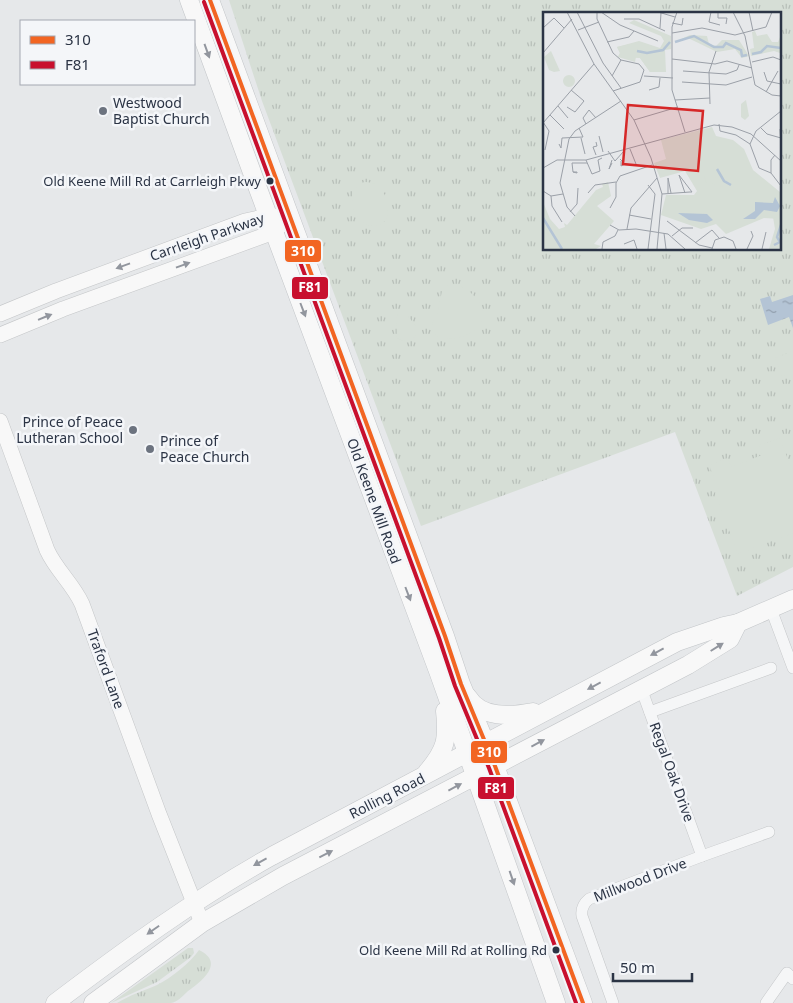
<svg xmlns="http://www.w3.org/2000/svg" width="793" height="1003" font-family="'Noto Sans',sans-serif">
  <defs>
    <pattern id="grass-tufts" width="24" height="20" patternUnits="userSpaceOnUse" patternTransform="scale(1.25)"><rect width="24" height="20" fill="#d6ded6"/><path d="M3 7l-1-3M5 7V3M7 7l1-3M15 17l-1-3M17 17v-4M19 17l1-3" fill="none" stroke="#b8bfb9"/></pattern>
    <pattern id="water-ripples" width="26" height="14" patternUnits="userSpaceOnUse" patternTransform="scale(1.25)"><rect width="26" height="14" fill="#b4c4d5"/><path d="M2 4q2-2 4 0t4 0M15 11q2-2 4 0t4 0" fill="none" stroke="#93a0af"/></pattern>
  </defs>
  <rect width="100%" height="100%" fill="#e6e8ea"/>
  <g fill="url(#grass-tufts)" fill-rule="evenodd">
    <path d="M229,0H793V567L737,596L675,432L421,526L262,101ZM544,14H779V249H544Z"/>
    <polygon points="188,948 193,948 194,953 191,957 157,982 111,1003"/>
    <path d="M199,950C226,963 201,982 187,992C183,996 177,1002 171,1003C155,1003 134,1003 117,1003C130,995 143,991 157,985C171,978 190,963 199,950Z"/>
  </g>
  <g fill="#d6ded6">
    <path d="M364,182C383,181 392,203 386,220C363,243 336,194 364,182Z"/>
    <path d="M455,284C470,288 491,308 480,325C471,337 454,339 441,339L433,332L432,323L437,315L442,291L446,286Z"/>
    <polygon points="399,313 407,315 416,326 416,335 412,340 403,341 397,338 396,317"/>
    <polygon points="793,351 793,372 782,376 775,358"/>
    <polygon points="780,438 793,473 793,533 738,554 715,493 719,491 709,465 728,458 731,467 762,455 759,445"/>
  </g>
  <polygon fill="url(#water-ripples)" points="793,295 793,328 789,317 768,325 760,299 770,296 772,302"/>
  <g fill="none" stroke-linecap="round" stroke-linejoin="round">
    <defs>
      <g id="street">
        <polyline points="771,609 793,668"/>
        <polyline points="641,688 702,856"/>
        <polyline points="650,712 771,668"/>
        <path d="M613,1003L582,916C581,909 583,904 589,899L702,856L769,832"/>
        <polyline points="766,1003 787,973 793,979"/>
      </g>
      <g id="secondary">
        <polyline points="0,314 56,291 245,221 268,216 278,216"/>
        <polyline points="0,335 63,309 274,232 289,217"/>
        <path d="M0,421L47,550C56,570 73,584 82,604L159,814L202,923"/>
      </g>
      <g id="primary">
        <polyline points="189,0 254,178 438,671 556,1003"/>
        <polyline points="210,0 445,636 461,684 495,766 583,1003"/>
        <path d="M468,697C481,719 511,716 533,712"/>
        <path d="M427,772C446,750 448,739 445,711"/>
        <path d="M55,1003C125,950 195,899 272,856L677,642L724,626L738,623L793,599"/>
        <polyline points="93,1003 202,923 283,876 688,665 730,639 738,623"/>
      </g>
    </defs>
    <use href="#street" stroke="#c4c6c8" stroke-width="12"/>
    <use href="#secondary" stroke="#c4c6c8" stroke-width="16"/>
    <use href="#primary" stroke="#c2c5c8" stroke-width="19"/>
    <use href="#street" stroke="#f5f6f7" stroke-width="11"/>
    <use href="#secondary" stroke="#f8f8f8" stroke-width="15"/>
    <use href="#primary" stroke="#f8f8f8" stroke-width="18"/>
    <defs>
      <polyline id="bus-1" points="210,0 445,636 461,684 495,766 583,1003"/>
      <polyline id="bus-2" points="204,2 439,638 455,686 489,768 576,1003"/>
    </defs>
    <use href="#bus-1" stroke="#f4f6f9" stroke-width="8"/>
    <use href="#bus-2" stroke="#f4f6f9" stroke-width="8"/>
    <use href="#bus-1" stroke="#f26522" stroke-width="4"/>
    <use href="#bus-2" stroke="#c8102e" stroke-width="4"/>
  </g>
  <defs><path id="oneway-solid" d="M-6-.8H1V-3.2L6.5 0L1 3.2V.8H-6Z" transform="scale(1.25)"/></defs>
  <g fill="#92969e">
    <use href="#oneway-solid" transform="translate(207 51) rotate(70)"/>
    <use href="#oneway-solid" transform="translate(183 265) rotate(-20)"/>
    <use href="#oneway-solid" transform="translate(123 266) rotate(160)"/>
    <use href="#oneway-solid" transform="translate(303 310) rotate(69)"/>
    <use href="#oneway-solid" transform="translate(45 317) rotate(-22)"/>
    <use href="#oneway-solid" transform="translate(408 594) rotate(69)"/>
    <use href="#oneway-solid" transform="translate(717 647) rotate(-32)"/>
    <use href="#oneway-solid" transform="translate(657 652) rotate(152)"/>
    <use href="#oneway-solid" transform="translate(594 686) rotate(152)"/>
    <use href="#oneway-solid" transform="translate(538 743) rotate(-28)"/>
    <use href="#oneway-solid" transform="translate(455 787) rotate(-28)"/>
    <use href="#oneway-solid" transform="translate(326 854) rotate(-27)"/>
    <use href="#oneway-solid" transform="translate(260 862) rotate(151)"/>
    <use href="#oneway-solid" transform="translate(512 878) rotate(71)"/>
    <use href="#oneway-solid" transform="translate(153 930) rotate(145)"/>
  </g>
  <g fill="#6c737f" stroke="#f4f6f9" stroke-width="2">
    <circle cx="103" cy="111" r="5"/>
    <circle cx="133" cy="430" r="5"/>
    <circle cx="150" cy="449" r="5"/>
  </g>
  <g fill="#2b3445" stroke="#f4f6f9" stroke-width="2">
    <circle cx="270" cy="181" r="4.5"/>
    <circle cx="556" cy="950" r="4.5"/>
  </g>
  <g text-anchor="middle" stroke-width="5" stroke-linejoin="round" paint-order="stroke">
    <g font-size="13" fill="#2b3445" stroke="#f4f6f9" text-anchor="end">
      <text x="261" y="186">Old Keene Mill Rd at Carrleigh Pkwy</text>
      <text x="547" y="955">Old Keene Mill Rd at Rolling Rd</text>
    </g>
    <g font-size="14" fill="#2b3445" stroke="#f4f6f9" text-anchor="start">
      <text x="113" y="108">Westwood<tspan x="113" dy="16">Baptist Church</tspan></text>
      <text x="123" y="427" text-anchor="end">Prince of Peace<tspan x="123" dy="16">Lutheran School</tspan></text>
      <text x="160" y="446">Prince of<tspan x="160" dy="16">Peace Church</tspan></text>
    </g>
    <g font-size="14" fill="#2b3445" stroke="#f4f6f9">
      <text transform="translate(207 237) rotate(-19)" y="5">Carrleigh Parkway</text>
      <text transform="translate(374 501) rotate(70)" y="5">Old Keene Mill Road</text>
      <text transform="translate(106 669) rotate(70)" y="5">Traford Lane</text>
      <text transform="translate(672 772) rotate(70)" y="5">Regal Oak Drive</text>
      <text transform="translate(387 796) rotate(-27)" y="5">Rolling Road</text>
      <text transform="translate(640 880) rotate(-21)" y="5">Millwood Drive</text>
    </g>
  </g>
  <g transform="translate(543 12)">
    <rect width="238" height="238" fill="#e6e8ea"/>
    <path d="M169,115L173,124L190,128L201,137L210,158L237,180V207L221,206L183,222L173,212L158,217L118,203L123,183H151L154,179L142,159L117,166L111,151L123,147L118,128Z" fill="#d6ded6"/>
    <path d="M91,8L128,24V37L122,38L107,60L97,46L75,45L77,41L74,35L96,29L117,36L121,29L118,24L86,11ZM161,163L184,169L186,177L163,170ZM230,205L237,207V237H226L232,217Z" fill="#d6ded6"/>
    <path d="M212,19L214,24L224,22L229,30H235L237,25V41L231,39L208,44L207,37L211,36L209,20ZM147,23L164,24L166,32L173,34L179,28H196L206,44L199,46L192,37L174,40L145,26L136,28ZM96,30L122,38L123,60H107L97,46L93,45L92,50L75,45L77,41L74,35ZM65,170L68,184L54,194L71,209L51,232L58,234L53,237H0V190L7,207L16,217L22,215L21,211L24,213L53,178L60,175L59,172Z" fill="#d6ded6"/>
    <path d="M8,39L17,59L11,60L6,58L1,45ZM20 69a6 6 0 1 1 12 0a6 6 0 1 1-12 0ZM203,88L206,104L202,108L198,105V92Z" fill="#d6ded6"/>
    <path d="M232,185L237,194L234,200L221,198L212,207H200L212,199V190L230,191ZM135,201L164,202L170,208L164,211L146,208Z" fill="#b4c4d5"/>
    <path fill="none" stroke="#b4c4d5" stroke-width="2.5" d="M132,30L151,24L171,35H180L183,31L198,38L199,44L204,43M94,39L104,41L120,38L127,30M209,42L218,40L224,34L238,36M174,157L181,169L188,173M0,206L19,237M231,233L237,230L234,225L238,213"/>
    <path fill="none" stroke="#9ba0a8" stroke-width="1" d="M24,0L51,52L91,108L108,146L119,182L114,237M34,0L60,51L78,76M54,0V7L70,41L78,48L96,52L101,58L97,70L70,79M58,0L77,13L115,29M115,0L132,5M134,0L129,15V78L142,120M168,0L166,10L177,13M175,0V6H184L183,12M190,0L202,24L212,73L229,83L238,84M206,0L210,19M81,7H96L122,19M129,11L139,13L140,6M0,16L11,6L21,16M117,16L118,1M35,18L56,10M129,21L159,16L192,23L223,15L229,0M64,30L86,25L91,19M0,41L29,7M129,47L172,52L184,49L209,56M209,50L230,45L238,48M140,59L183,62L194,58L196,53M221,60L224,69L238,72M69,64L78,48M101,64L130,66M139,70L183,73L209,65M106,78L116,75L117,66M223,80L235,59M132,88L167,86M167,92L166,60L173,39M15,94L25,106M24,95L32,100L41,89L28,78M7,103L21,117M91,108L135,95M0,110L6,119L2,138M0,111L51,52M43,112L40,106L46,98L53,106M176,112L177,119L193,123L207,132M218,116L224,122L238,126M237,117L238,135M56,124L60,140M38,126L42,142M16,132L18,136L19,126L40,125L36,116M87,137L93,152M65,139L72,149L81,139M53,143L50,135L54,134L53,130M232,143L228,148V161L238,174M77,147L82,152L78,154V149M43,148L49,162L57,159L55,148L59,146M69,151L66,157L69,148M0,156L14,148H43L171,113L189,115L208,122L238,149M30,160L34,161V160H30L29,151H44M228,161L216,156L207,132L213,119L238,99M0,179L8,184L20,182M45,181L52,173L73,170M125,181V166L128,181M119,182L147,180H149L136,163L142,181M8,184L9,194L19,210M67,196L73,185V171L77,164L109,153M27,200L34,192L35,176M86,203L108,207M32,204L24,195L17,171L26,127L32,119L78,89M124,209L156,233L169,236M67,213L76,218L93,217L125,222L142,237M84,217L88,196L114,166M121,221L123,237M129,224L139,216H150M152,231L169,218L176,226M81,232L91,228L94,237M59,237L60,230L72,224L75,218M105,237L112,182L105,173M169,237L172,228L181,225L190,229L193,237M204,237L210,224L208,219M219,237L223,220"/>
    <path fill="#d62828" fill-opacity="0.15" stroke="#d62828" stroke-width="2.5" d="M85,93L160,99L155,159L80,152Z"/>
    <rect width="238" height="238" fill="none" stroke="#2b3445" stroke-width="2.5"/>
  </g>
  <g stroke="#f4f6f9" stroke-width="2">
    <rect x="284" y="239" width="38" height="24" rx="5" fill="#f26522"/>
    <rect x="291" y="276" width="38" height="24" rx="5" fill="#c8102e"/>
    <rect x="470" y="740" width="38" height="24" rx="5" fill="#f26522"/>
    <rect x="477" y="776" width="38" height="24" rx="5" fill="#c8102e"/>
  </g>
  <g font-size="14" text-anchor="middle" font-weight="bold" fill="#fff">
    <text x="303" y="256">310</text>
    <text x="310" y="292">F81</text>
    <text x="489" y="757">310</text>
    <text x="496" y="793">F81</text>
  </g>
  <rect x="20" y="20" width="175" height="65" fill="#f4f6f9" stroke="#a4a8b1"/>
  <rect x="30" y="36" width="25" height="8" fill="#f26522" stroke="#a4a8b1"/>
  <text x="65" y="45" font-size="15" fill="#2b3445">310</text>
  <rect x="30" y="61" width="25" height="8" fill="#c8102e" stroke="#a4a8b1"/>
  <text x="65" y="70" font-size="15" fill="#2b3445">F81</text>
  <path d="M613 973v8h79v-8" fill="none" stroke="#2b3445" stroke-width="2.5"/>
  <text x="620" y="973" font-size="15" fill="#2b3445" stroke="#f4f6f9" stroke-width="4" paint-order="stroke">50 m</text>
</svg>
